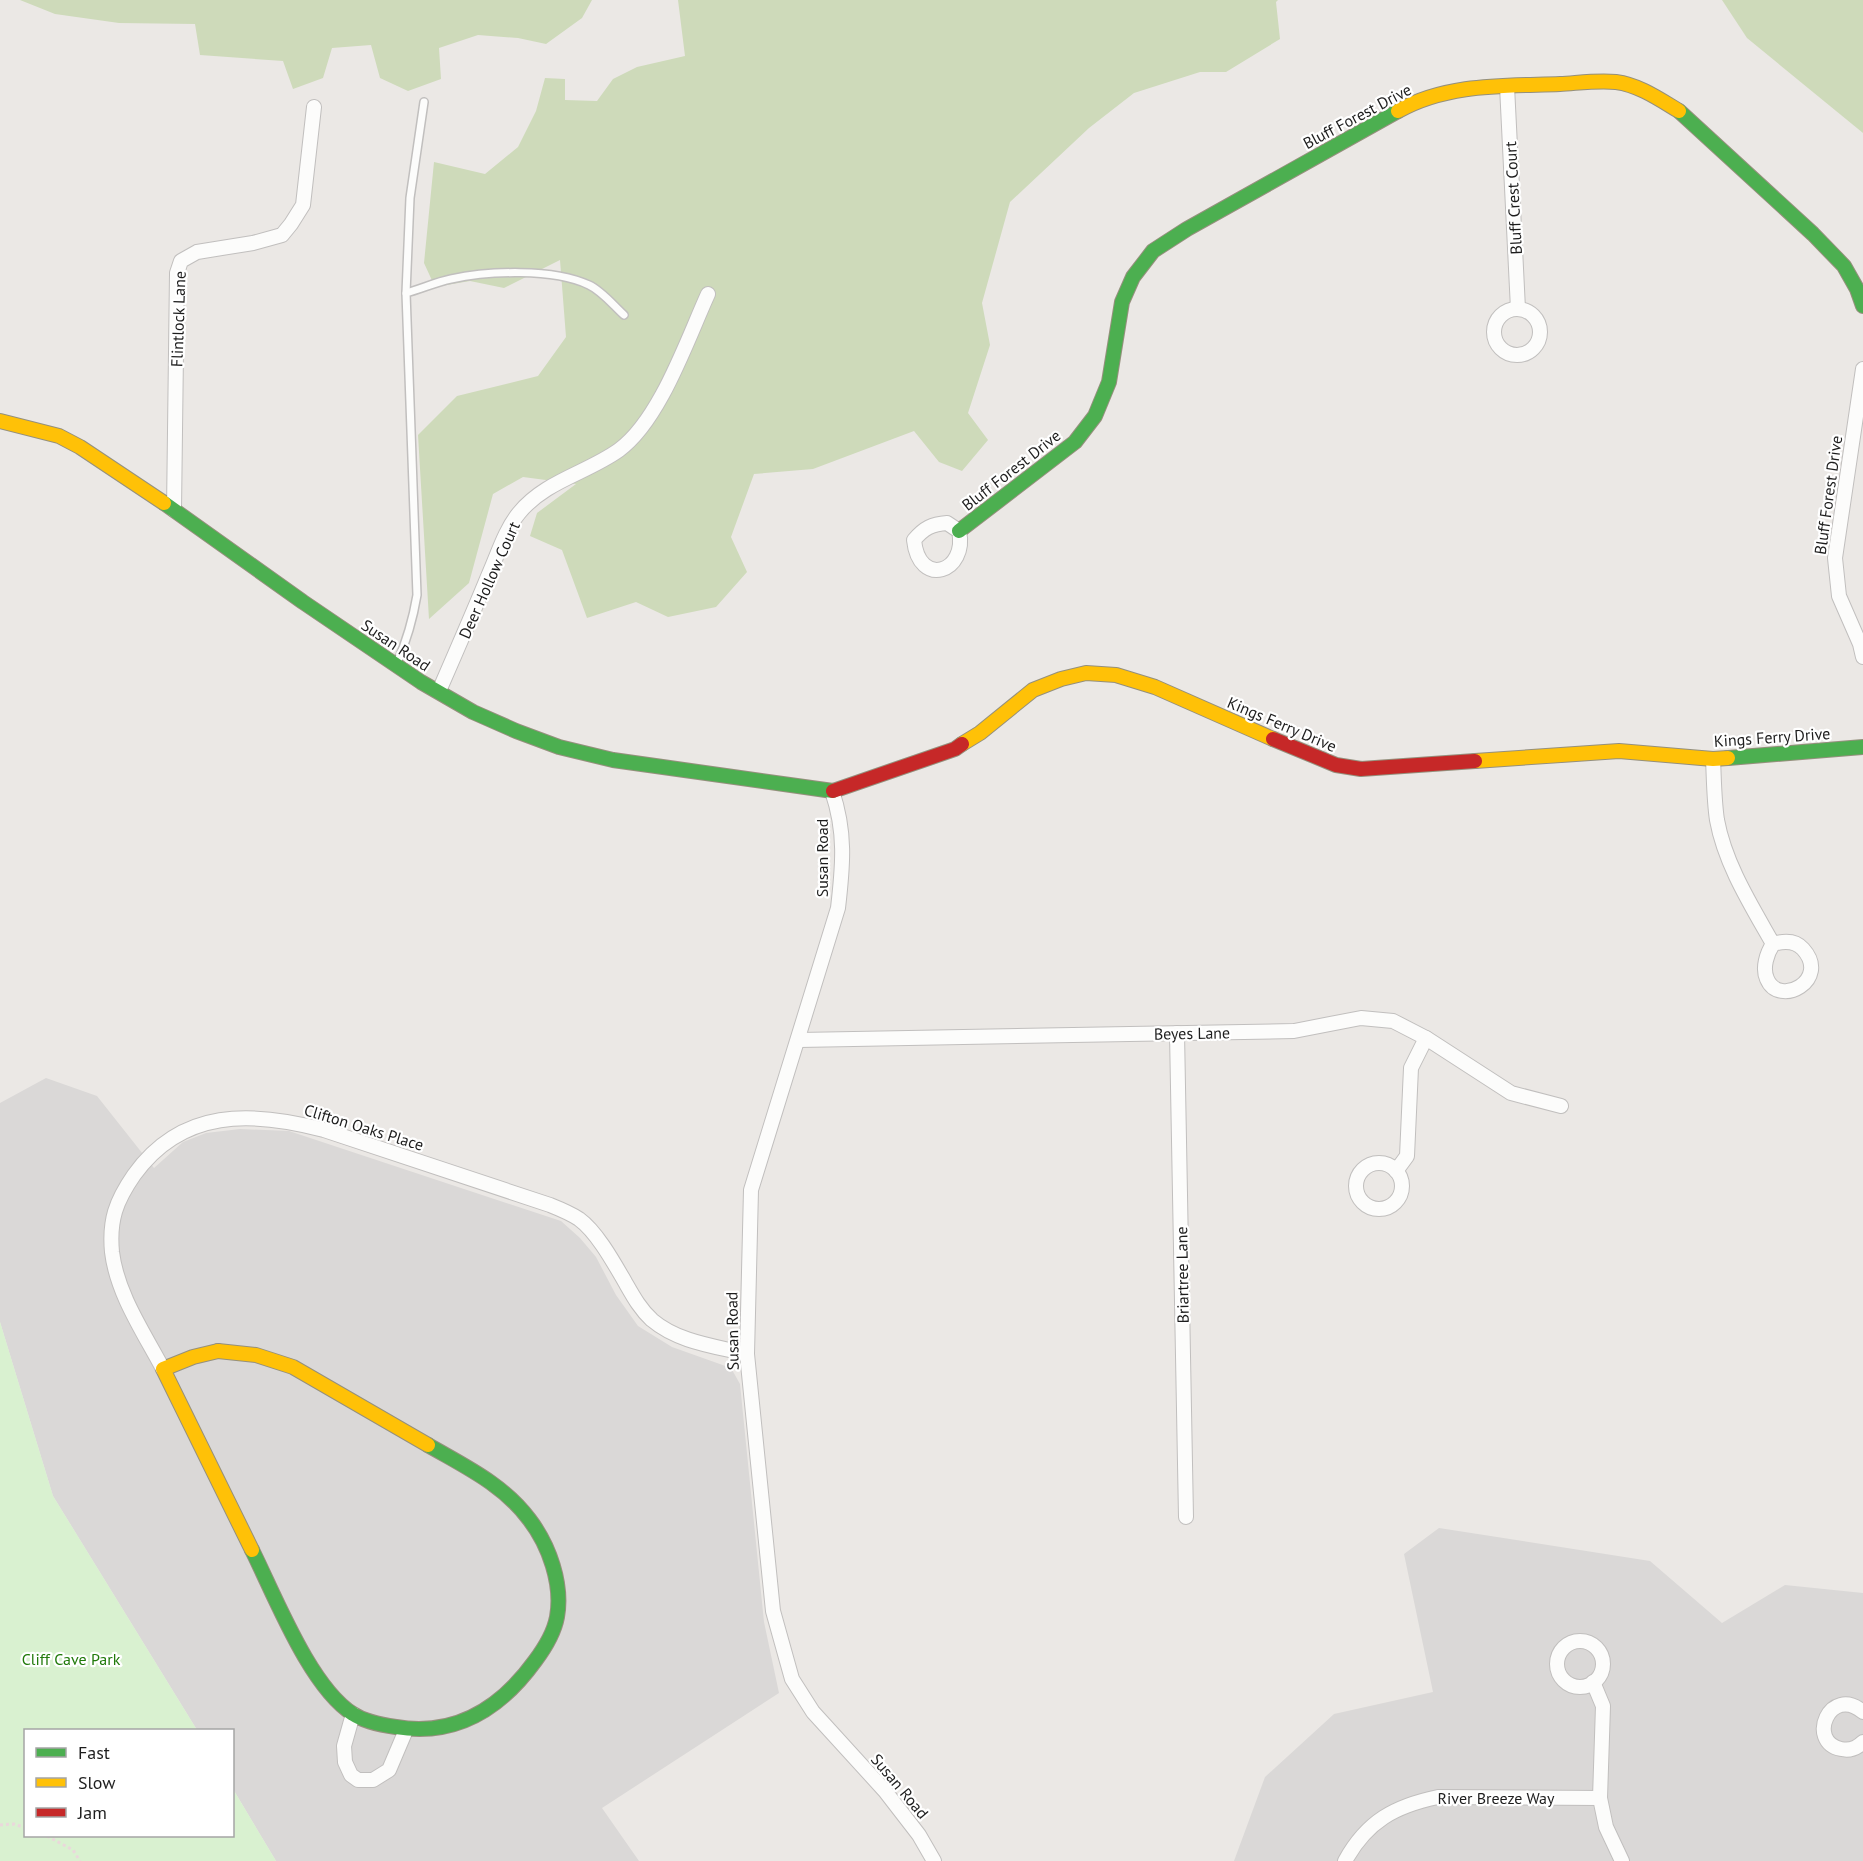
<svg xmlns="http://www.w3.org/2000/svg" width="1863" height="1861" font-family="'PT Sans',sans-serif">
  <rect width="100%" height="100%" fill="#ebe8e5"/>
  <g fill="#dad8d7">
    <polygon points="46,1078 97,1096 154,1168 183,1142 206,1133 240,1129 289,1131 561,1221 580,1238 596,1257 616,1295 638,1326 672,1347 731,1368 740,1384 764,1622 779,1693 602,1808 639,1861 276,1861 233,1789 232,1730 197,1730 53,1496 0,1322 0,1103"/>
    <polygon points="1439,1528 1650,1561 1722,1623 1785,1585 1863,1593 1863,1861 1234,1861 1265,1777 1334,1714 1433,1692 1404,1554"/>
  </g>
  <g fill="#cedaba">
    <polygon points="20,0 592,0 582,18 546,44 518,38 478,35 439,48 441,79 408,91 380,78 371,45 332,48 323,78 293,89 283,61 200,55 195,24 119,23 55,14"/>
    <polygon points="678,0 1278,0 1276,2 1280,39 1226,72 1200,72 1134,93 1089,128 1010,202 982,303 990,345 968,413 988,440 962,471 939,462 914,431 813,469 754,474 731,537 747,572 716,607 668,617 636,602 587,618 562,550 530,536 537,513 576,484 523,477 493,494 469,583 429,619 418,435 457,396 538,376 566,337 560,260 504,288 470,281 435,287 424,263 434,162 485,174 518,147 536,111 545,78 565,79 565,100 597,101 613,79 637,67 685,56"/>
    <polygon points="1722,0 1863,0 1863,133 1747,38"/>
  </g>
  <polygon fill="#d9f1d0" points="0,1322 53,1496 197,1730 26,1730 26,1836 232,1836 233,1789 276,1861 0,1861"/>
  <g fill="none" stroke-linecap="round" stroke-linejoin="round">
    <defs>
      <g id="lane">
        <polyline points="406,293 410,198 424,102"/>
        <path d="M397,663C407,640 413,619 417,595L406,293C421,289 436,282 451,279C488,271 553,268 589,285C602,291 613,305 624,315"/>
      </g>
      <g id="street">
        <polyline points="1507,86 1518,309"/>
        <circle cx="1517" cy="332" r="23"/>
        <polyline points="1863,369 1835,558 1839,596 1860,644 1863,657"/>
        <polyline points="174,510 177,273 181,261 197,252 253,243 282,235 291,224 303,205 314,107"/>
        <path d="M947,523L959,531C968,572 919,589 914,540C924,528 932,524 947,523Z"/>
        <path d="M439,691C456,652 473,613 489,574C498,554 505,530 519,513C545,481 587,473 619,450C660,420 687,340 708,294"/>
        <path d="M1713,759C1714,779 1714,800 1717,820C1725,864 1751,905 1773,944C1767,953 1762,968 1767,979C1779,1008 1831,980 1803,949C1795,940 1783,941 1773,944"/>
        <path d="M832,791C846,832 843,865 838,908L751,1190L747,1354L773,1611L792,1679L813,1712L885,1791L919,1835L934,1861"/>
        <polyline points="1177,1033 1186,1517"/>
        <polyline points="799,1040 1294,1031 1361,1018 1393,1021 1426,1038 1511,1093 1561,1106"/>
        <circle cx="1379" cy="1186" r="23"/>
        <polyline points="1396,1171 1407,1156 1411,1068 1426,1038"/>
        <path d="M163,1369C144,1333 117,1294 112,1252C109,1220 116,1201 134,1175C182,1108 252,1111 324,1130L550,1205C560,1209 570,1213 579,1219C597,1232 614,1263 625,1282C633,1296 640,1309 652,1320C678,1342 714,1346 747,1354"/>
        <circle cx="1580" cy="1664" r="23"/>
        <polyline points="1593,1682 1603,1706 1600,1798 1606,1827 1622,1861"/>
        <path d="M1863,1712C1830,1684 1806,1742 1841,1749C1850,1751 1857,1748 1863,1742"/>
        <polyline points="353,1714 344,1746 345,1762 351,1775 358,1780 373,1780 389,1770 406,1730"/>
        <path d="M1345,1861C1367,1821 1395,1806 1438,1797L1600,1798"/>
      </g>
      <g id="fast">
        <polyline points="1679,111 1813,234 1844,266 1857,289 1863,306"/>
        <polyline points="164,503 303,602 421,682 473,712 516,731 559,747 613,760 833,791"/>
        <polyline points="959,531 1075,442 1095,416 1109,382 1122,302 1133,277 1153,251 1187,229 1398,111"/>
        <polyline points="1728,758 1863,747"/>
        <path d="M252,1550C275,1596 310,1687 353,1714C365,1722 382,1725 396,1727C456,1737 501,1708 535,1661C544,1649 554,1633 557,1617C563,1584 549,1545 529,1519C503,1484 464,1466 428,1445"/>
      </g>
      <g id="slow">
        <path d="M1398,111C1447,83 1506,86 1560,84C1578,83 1598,80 1616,82C1639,85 1659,99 1679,111"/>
        <polyline points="0,421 59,436 80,447 164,503"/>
        <polyline points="962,744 980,733 1033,690 1061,679 1086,673 1116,675 1155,687 1273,739"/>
        <polyline points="1475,761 1619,751 1713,759 1728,758"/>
        <polyline points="218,1351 256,1355 293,1367 428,1445"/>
        <polyline points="218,1351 193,1357 163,1369 252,1550"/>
      </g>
      <g id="jam">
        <polyline points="1273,739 1336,765 1361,769 1475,761"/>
        <polyline points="833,791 955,749 962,744"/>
      </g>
    </defs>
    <use href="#lane" stroke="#c1bfbe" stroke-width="10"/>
    <use href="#street" stroke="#c1bfbe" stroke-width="16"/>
    <use href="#fast" stroke="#95907d" stroke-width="16"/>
    <use href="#slow" stroke="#95907d" stroke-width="16"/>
    <use href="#jam" stroke="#95907d" stroke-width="16"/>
    <g stroke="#ead8db" stroke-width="3" stroke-dasharray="3 3" stroke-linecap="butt">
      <polyline points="0,1825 14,1824 26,1828"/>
      <polyline points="47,1836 73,1850 80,1861"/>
    </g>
    <use href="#lane" stroke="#fcfcfb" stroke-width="7"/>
    <use href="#street" stroke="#fcfcfb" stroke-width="14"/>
    <use href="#fast" stroke="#4caf50" stroke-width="14"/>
    <use href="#slow" stroke="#ffc107" stroke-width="14"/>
    <use href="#jam" stroke="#c62828" stroke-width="14"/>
  </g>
  <g text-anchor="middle" stroke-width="4.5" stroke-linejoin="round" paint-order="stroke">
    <g font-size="16" fill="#1d1d1d" stroke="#fff">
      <text transform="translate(1357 116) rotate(-28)" y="6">Bluff Forest Drive</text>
      <text transform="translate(1513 198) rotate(-93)" y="6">Bluff Crest Court</text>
      <text transform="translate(178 319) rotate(-88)" y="6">Flintlock Lane</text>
      <text transform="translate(1011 470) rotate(-38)" y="6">Bluff Forest Drive</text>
      <text transform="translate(1828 495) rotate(-82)" y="6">Bluff Forest Drive</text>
      <text transform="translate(489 580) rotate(-66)" y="6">Deer Hollow Court</text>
      <text transform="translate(396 645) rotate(34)" y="6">Susan Road</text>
      <text transform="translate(1282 724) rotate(23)" y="6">Kings Ferry Drive</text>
      <text transform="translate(1772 737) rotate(-4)" y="6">Kings Ferry Drive</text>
      <text transform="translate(822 858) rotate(-90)" y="6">Susan Road</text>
      <text transform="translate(1192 1033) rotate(-1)" y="6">Beyes Lane</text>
      <text transform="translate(364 1127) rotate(17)" y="6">Clifton Oaks Place</text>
      <text transform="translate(1182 1275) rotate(-91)" y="6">Briartree Lane</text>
      <text transform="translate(732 1331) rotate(-91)" y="6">Susan Road</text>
      <text transform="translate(900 1786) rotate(50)" y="6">Susan Road</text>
      <text x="1496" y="1804">River Breeze Way</text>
    </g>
    <g font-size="16" fill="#217a0b" stroke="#fff">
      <text x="71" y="1665">Cliff Cave Park</text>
    </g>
  </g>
  <rect x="24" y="1729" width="210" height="108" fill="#ffffff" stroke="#a5a5a5" stroke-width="1.5"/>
  <rect x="36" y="1748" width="30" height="9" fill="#4caf50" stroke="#a5a5a5" stroke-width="1.5"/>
  <text x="78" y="1759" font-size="18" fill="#1d1d1d">Fast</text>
  <rect x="36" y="1778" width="30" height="9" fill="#ffc107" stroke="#a5a5a5" stroke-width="1.5"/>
  <text x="78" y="1789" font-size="18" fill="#1d1d1d">Slow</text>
  <rect x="36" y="1808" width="30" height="9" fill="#c62828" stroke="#a5a5a5" stroke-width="1.5"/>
  <text x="78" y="1819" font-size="18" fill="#1d1d1d">Jam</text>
</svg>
